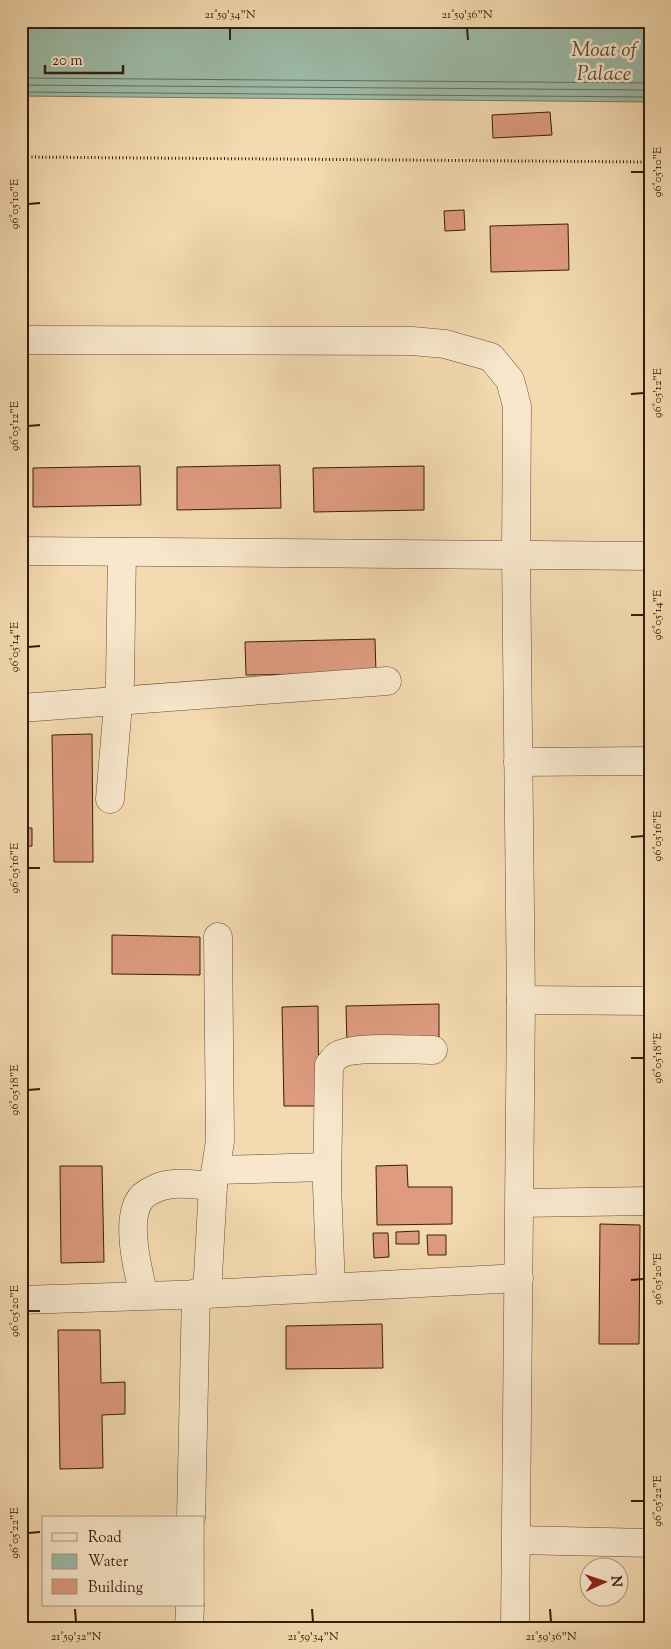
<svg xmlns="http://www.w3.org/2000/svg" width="671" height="1649" font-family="'Sorts Mill Goudy',serif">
  <rect width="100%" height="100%" fill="#f4dab0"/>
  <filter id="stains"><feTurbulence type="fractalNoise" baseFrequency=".004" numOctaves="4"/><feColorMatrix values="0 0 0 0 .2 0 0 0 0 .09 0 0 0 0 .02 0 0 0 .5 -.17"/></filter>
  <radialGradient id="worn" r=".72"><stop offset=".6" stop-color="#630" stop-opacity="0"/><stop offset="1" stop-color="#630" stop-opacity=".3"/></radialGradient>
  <polygon fill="#9cbba8" stroke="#747c69" points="21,21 650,21 650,102 21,96"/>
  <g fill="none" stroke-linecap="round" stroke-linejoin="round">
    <g stroke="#6a6c59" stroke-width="1">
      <polyline points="21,78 650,83"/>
      <polyline points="21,85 650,90"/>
      <polyline points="21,92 650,97"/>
    </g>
  </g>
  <g fill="#de9b80" stroke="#381d0a">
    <polygon points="550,112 552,135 493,138 492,115"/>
    <polygon points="464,210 465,230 445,231 444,211"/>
    <polygon points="568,224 569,270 491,272 490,226"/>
    <polygon points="280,465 281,508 177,510 177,467"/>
    <polygon points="140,466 141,505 33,507 33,468"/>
    <polygon points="424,466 424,510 314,512 313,468"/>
    <polygon points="375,639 376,673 246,675 245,642"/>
    <polygon points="92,734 93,862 54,862 52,735"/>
    <polygon points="21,828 32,828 32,846 21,847"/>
    <polygon points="112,935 200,937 200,975 112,974"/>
    <polygon points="439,1004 439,1042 347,1044 346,1006"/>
    <polygon points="318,1006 319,1106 284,1106 282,1007"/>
    <polygon points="407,1165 408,1187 452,1187 452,1224 377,1225 376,1166"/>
    <polygon points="60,1166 102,1166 104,1262 61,1263"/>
    <polygon points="600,1224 640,1225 639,1344 599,1344"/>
    <polygon points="419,1231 419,1244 396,1244 396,1232"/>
    <polygon points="373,1233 388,1233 389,1257 374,1258"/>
    <polygon points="427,1235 446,1235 446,1255 428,1255"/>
    <polygon points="382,1324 383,1368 286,1369 286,1326"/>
    <polygon points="58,1330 100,1330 101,1383 125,1382 125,1414 102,1415 103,1468 60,1469"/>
    <rect x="21" y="1486" width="4" height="46"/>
  </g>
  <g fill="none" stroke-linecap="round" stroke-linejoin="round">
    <defs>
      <g id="minor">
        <polyline points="21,340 412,341 445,344 491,357 510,380 517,406 516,554 521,1000 515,1628"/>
        <polyline points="21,551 650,556"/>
        <polyline points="21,708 387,681"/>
        <polyline points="518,762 650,761"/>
        <polyline points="110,799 120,681 122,552"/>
        <polyline points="521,1000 650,1001"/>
        <polyline points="216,1170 327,1167"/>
        <polyline points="520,1203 650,1201"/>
        <path d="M331,1287L327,1186L329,1065C332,1062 334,1058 337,1056C351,1045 414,1050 433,1050"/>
        <polyline points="207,1294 213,1186 220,1141 218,937"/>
        <path d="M144,1295C138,1272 124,1217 142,1197C145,1193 155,1189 159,1187C176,1181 196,1185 213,1186"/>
        <polyline points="21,1300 207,1294 519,1278"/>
        <polyline points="191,1518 196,1293"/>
        <polyline points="517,1540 650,1543"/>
        <polyline points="189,1628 190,1605"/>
      </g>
    </defs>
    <use href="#minor" stroke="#674c34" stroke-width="29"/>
    <polyline stroke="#381d0a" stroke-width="3" stroke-dasharray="1 2.5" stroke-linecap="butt" points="21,157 650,162"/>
    <use href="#minor" stroke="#f8e7cc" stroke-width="28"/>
  </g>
  <path fill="none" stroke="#381d0a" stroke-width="2" d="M230,28V40M467,28L468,40M631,172H644M28,204L40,203M631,394L644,393M28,426L40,425M631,615H644M28,647L40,646M631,837L644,836M28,868H40M631,1058H644M28,1090L40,1089M631,1280L644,1279M28,1311H40M631,1501H644M28,1533L40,1532M75,1609L76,1622M312,1609L313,1622M550,1609L551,1622"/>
  <g text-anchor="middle" stroke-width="5" stroke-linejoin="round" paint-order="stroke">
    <g font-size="21" font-style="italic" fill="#564c39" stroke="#f8e7cc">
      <text x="604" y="56">Moat of<tspan x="604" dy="24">Palace</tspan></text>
    </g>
  </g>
  <rect width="671" height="1649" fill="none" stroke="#f4dab0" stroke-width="55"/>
  <rect x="42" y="1516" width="162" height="90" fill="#f8e7cc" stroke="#ab967e"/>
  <rect x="52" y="1533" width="25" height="8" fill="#f8e7cc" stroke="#ab967e"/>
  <text x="88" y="1542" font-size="15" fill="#381d0a">Road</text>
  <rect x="52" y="1554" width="25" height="15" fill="#9cbba8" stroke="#ab967e"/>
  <text x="88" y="1566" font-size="15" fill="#381d0a">Water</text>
  <rect x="52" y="1579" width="25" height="15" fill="#de9b80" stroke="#ab967e"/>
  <text x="88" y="1592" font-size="15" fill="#381d0a">Building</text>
  <g transform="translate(604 1582) rotate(87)"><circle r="24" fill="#f8e7cc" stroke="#ab967e"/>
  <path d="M0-4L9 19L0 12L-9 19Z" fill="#8f2418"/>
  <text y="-8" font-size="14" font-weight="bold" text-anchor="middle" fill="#381d0a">N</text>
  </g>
  <path d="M45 65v8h78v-8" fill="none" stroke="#381d0a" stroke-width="2.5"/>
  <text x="52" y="65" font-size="15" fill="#381d0a" stroke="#f8e7cc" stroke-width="4" paint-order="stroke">20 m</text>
  <rect x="28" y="28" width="616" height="1594" fill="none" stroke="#381d0a" stroke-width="2"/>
  <g font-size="12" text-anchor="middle" fill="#381d0a">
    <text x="230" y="18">21°59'34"N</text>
    <text x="467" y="18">21°59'36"N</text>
    <text transform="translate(657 172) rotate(-90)" y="4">96°05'10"E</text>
    <text transform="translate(14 204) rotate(-90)" y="4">96°05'10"E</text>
    <text transform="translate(657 393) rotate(-90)" y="4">96°05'12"E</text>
    <text transform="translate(14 426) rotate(-90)" y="4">96°05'12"E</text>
    <text transform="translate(657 615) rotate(-90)" y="4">96°05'14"E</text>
    <text transform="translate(14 647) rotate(-90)" y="4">96°05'14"E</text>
    <text transform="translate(657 836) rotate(-90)" y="4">96°05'16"E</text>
    <text transform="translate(14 868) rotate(-90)" y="4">96°05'16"E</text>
    <text transform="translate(657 1058) rotate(-90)" y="4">96°05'18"E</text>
    <text transform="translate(14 1090) rotate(-90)" y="4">96°05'18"E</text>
    <text transform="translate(657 1279) rotate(-90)" y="4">96°05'20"E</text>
    <text transform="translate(14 1311) rotate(-90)" y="4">96°05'20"E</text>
    <text transform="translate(657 1501) rotate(-90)" y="4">96°05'22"E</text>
    <text transform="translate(14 1533) rotate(-90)" y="4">96°05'22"E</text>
    <text x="76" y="1640">21°59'32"N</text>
    <text x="313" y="1640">21°59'34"N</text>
    <text x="551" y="1640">21°59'36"N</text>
  </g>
  <rect width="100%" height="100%" filter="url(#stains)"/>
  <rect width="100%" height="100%" fill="url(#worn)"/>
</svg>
